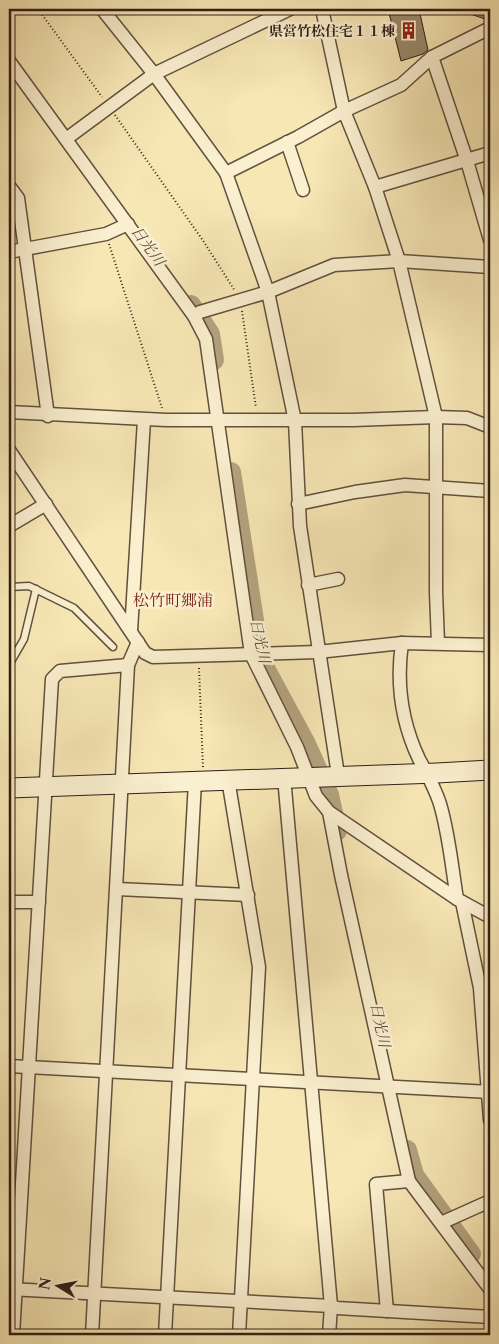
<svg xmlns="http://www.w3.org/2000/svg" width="499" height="1344" font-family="'Libre Caslon Text','Noto Serif JP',serif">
  <rect width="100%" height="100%" fill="#f7e7b5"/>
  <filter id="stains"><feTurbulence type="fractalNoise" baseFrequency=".004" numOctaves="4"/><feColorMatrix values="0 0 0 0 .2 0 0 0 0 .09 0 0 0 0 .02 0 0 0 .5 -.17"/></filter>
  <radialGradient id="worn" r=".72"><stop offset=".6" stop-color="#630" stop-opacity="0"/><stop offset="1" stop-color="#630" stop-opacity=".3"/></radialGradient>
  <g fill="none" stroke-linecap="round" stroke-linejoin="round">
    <g stroke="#b3a37f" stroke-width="20">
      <polyline points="191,305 210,334 214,360"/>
      <polyline points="231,472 260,659 306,744 329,795 337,831"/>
      <polyline points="407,1150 414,1175 471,1254"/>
    </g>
  </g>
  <g fill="#978769" stroke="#2f1e17">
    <polygon points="388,9 419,9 428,50 423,54 401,61"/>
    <polygon points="459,9 487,9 485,19 459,10"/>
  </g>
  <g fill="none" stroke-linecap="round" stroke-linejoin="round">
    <defs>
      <g id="lane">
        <polyline points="9,587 29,586 74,608 113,647"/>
        <polyline points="9,665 24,639 36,589"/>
      </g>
      <g id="street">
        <polyline points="102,9 154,74 226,173 298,137 344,111 401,85 432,57 490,28"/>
        <polyline points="322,9 344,111 375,187 399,261 436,417 436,592 438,643"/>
        <polyline points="432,57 467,161 490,240"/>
        <polyline points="9,61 194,316 206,339 251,654 297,747 316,796 329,812 457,899 490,917"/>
        <polyline points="66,139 154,74 290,9"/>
        <polyline points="287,142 303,190"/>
        <polyline points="226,173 268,292 295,421 300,526 338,775"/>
        <polyline points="9,186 18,198 48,416"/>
        <polyline points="375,187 490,153"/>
        <polyline points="9,252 106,234 128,224"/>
        <polyline points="194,316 200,312 268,292 334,265 399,261 490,267"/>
        <polyline points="9,412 166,420 353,420 436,417 467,418 490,427"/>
        <polyline points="9,450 145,653 153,657 318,652 402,643 490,645"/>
        <polyline points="298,504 355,492 405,485 490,491"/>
        <polyline points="9,526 46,504"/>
        <polyline points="308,585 338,579"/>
        <polyline points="131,631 144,420"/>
        <path d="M402,643C396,684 401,721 419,759C427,774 435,788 440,804C449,834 452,868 457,899"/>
        <polyline points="284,777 331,1306 329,1335"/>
        <polyline points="228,779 259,967 239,1335"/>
        <polyline points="329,812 341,875 409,1181 490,1289"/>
        <polyline points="117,889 248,895"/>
        <polyline points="9,902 39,902"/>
        <polyline points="462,902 480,988 490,1120"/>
        <polyline points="9,1066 490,1092"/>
        <polyline points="441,1223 490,1201"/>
        <polyline points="9,1289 331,1306 337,1308 490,1317"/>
        <polyline points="387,1311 376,1184 409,1181"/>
        <polyline points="13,1335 52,679 60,671 128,665"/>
        <polyline points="92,1335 128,665 138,642"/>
        <polyline points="165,1335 195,781"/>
      </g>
      <polyline id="secondary" points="9,788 437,773 490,770"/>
    </defs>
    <use href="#lane" stroke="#61503e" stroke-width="9"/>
    <use href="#street" stroke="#61503e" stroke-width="15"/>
    <use href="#secondary" stroke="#2f1e17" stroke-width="21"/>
    <g stroke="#2f1e17" stroke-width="2" stroke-dasharray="1 2.5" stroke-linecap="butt">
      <polyline points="38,9 102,97"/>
      <polyline points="115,115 204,242 235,291"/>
      <polyline points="109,244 162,408"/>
      <polyline points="242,311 256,408"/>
      <polyline points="199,668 203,768"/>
    </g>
    <use href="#lane" stroke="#faefcf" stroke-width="6"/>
    <use href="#street" stroke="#faefcf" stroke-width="12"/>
    <use href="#secondary" stroke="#faefcf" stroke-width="19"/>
  </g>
  <defs>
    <symbol id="building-bare" viewBox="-9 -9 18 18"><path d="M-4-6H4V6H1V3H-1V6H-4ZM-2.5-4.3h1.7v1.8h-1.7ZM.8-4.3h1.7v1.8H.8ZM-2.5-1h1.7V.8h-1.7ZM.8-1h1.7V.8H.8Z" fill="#8f2418" stroke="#faefcf" stroke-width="2.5" paint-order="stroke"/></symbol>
  </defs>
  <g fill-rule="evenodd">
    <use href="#building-bare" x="396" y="18" width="25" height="25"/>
  </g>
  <g text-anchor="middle" stroke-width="5" stroke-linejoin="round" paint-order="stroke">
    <g font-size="14" font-weight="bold" fill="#2f1e17" stroke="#faefcf" text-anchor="end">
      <text x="395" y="36">県営竹松住宅１１棟</text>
    </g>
    <g font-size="15" font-style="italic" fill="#5d4d3b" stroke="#faefcf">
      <text transform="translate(148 246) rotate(54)" y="5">日光川</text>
      <text transform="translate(260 641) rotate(77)" y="5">日光川</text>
      <text transform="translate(380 1025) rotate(78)" y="5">日光川</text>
    </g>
    <g font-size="16" fill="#7a1f14" stroke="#faefcf">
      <text x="173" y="606">松竹町郷浦</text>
    </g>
  </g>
  <rect width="499" height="1344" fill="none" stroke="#f7e7b5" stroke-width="30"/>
  <rect x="10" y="10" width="479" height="1324" fill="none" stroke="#2f1e17" stroke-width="2.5"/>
  <rect x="15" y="15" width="469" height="1314" fill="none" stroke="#2f1e17"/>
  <g transform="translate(58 1286) rotate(280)" stroke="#faefcf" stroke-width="4" paint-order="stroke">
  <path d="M0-4L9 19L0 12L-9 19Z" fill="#2f1e17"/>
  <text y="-8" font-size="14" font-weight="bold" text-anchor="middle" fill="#2f1e17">N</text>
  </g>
  <rect width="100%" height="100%" filter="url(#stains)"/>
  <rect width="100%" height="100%" fill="url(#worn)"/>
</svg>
